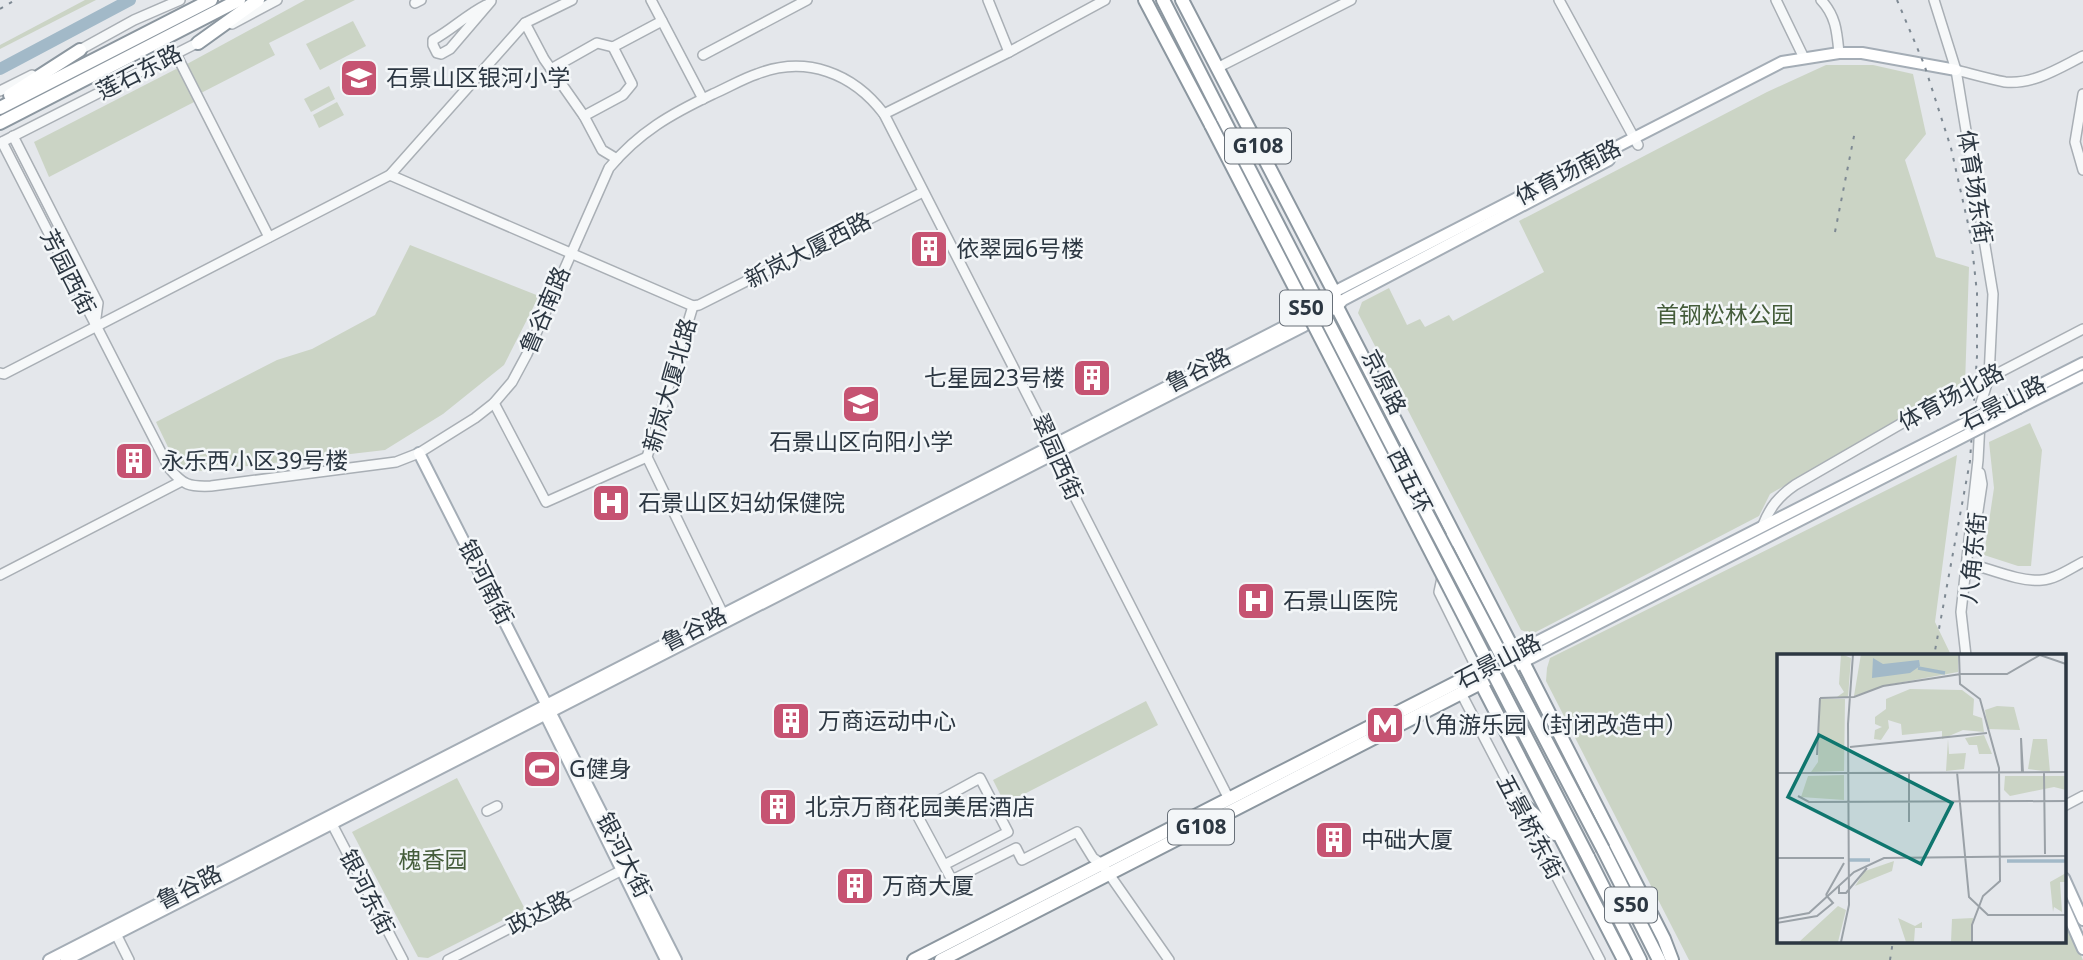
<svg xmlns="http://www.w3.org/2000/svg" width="2083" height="960" font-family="'Noto Sans','Noto Sans SC',sans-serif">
  <rect width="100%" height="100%" fill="#e4e7eb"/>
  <g fill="#cbd4c5">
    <polygon points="85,0 96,0 0,49 0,45"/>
    <polygon points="305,0 355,0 269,43 275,55 201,93 187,64"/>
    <polygon points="353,21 366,46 320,70 306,44"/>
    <polygon points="1826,65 1873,65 1913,74 1926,134 1905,160 1936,257 1969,267 1965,384 1770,494 1759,516 1532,634 1521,630 1358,313 1362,302 1389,288 1407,325 1420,319 1425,327 1449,315 1453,321 1544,272 1519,221 1767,92"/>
    <polygon points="178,68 196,101 49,177 34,142"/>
    <polygon points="329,86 335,99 311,112 304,99"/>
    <polygon points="337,102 344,115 319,128 313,115"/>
    <polygon points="410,245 539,296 504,365 443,414 385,450 205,471 179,470 156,422 277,360 312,349 375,315"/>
    <polygon points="2030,423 2042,450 2031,566 2018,566 1984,555 1994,488 1989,442"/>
    <polygon points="1957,455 1935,622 1951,655 1778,656 1778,941 2064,941 2064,915 2083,960 1689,960 1546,681 1547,668 1550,658"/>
    <polygon points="1146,701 1158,725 1005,804 993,780"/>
    <polygon points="457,778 525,909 428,958 418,957 352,832"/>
  </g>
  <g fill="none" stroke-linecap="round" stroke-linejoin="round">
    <polyline stroke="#a2b9c8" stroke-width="12" points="0,69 130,0"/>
    <defs>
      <g id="minor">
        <polyline points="651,0 703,99"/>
        <polyline points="988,0 1009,52"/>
        <polyline points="1559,0 1638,145"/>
        <polyline points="1776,0 1804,58"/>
        <path d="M1821,0C1836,16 1837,32 1839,53"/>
        <polyline points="1934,0 1956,70 1993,294 1989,377 1981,403 1978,460 1961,612 1966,656"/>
        <polyline points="415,3 421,0"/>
        <path d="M486,5C466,15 453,29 433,40V45L437,53L441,54L450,49L491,1"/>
        <polyline points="525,23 544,59 584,116 602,150 617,159"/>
        <polyline points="232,24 277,0"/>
        <polyline points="76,52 134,20 180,0"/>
        <polyline points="176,54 269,237"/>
        <polyline points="703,55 807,0"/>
        <polyline points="1217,68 1351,0"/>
        <polyline points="551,69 597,43 613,47 662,21"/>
        <path d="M1956,70C1972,74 1989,79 2005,82C2033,85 2059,68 2083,56"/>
        <polyline points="0,91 32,75"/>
        <polyline points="2083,94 2075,142 2083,170"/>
        <polyline points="884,114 1009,52 1105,0"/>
        <polyline points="584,116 623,95 632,84 613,47"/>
        <polyline points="13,136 98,303 95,325"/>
        <path d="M2,142L169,468C183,485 189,487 211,486L396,462L419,453L475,418L494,403L512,382L527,354L609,168C639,132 671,114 713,94C727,88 742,79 757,74C806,55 853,73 884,114L1053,445L1054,456L1229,799"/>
        <polyline points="0,143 201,41"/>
        <polyline points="390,175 693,306"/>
        <polyline points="693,306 647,457 723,614"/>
        <polyline points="693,306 699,305 923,192"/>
        <polyline points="0,373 4,374 390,175 525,23 572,0"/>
        <polyline points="494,403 546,502 647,457"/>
        <polyline points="1978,511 1982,484 1980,473"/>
        <path d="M1763,525C1770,507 1779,496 1795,485L1904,422L2083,329"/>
        <polyline points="1452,531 1439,592 1480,675"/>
        <path d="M1971,564C1993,570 2020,582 2042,580C2056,579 2071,568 2083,562"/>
        <polyline points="0,575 180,482"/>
        <polyline points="1461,693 1600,960"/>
        <polyline points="2064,806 2083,796"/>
        <polyline points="487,811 497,806"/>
        <polyline points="332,824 403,960"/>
        <polyline points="944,865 1008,832 980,778 916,813 952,880 1016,848 1022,860 1077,832 1093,858 1102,864 1169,960"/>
        <polyline points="116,934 129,960"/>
        <polyline points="448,960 628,867"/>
      </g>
      <g id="major">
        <polyline points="2014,398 2083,363"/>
        <polyline points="2019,408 2083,376"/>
        <polyline points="419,453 676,960"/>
        <polyline points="1515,653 1940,436"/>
        <polyline points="1523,662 1945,446"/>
        <polyline points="545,714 666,960"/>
        <polyline points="2064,878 2083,920"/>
        <polyline points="2064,906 2083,949"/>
        <polyline points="49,960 1301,318 1328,301 1334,292 1782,62 1839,53 1862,53 1956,70"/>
        <path d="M66,960C478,748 892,540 1304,326L1337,307L1343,300L1609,160"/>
      </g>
      <g id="highway">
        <polyline points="1145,0 1211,125"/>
        <polyline points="1163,0 1223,118"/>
        <polyline points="1182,0 1334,292 1337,307 1515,653 1523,662 1664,939 1672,960"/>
        <polyline points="198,43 258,0"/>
        <polyline points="10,95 80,50"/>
        <polyline points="0,108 211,0"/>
        <polyline points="0,123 239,0"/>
        <polyline points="1481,683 1624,960"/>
        <polyline points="1514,796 1555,834"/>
        <polyline points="1603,849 1659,960"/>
        <polyline points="1588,857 1640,960"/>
        <polyline points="914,960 1512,654"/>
        <polyline points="941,960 1516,665"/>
      </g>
    </defs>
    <use href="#minor" stroke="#a9afb5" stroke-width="12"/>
    <use href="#major" stroke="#a4adb6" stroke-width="14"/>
    <use href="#highway" stroke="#8c97a0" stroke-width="16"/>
    <use href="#minor" stroke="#f6f8f9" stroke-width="9"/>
    <use href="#major" stroke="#fff" stroke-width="10"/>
    <use href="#highway" stroke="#fff" stroke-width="12"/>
    <g stroke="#7e8993" stroke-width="2" stroke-dasharray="3.5 7" stroke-linecap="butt">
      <polyline points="1897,0 1924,64 1951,148 1971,237 1977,293 1977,356 1970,461 1934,656"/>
      <polyline points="0,9 15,0"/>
      <polyline points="1835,232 1855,131"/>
      <polyline points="1890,960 1893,941"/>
    </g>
    <defs>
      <g id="major-bridge">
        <polyline points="1940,436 2014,398"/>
        <polyline points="1945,446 2019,408"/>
      </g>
      <g id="highway-bridge">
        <polyline points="1223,118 1412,485 1603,849"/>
        <polyline points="1211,125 1588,857"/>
      </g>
    </defs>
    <use href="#major-bridge" stroke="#a4adb6" stroke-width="14" stroke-linecap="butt"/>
    <use href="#highway-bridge" stroke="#8c97a0" stroke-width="16" stroke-linecap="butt"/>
    <use href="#major-bridge" stroke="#fff" stroke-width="10"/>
    <use href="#highway-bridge" stroke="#fff" stroke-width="12"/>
  </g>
  <defs>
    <symbol id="school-square" viewBox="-11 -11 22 22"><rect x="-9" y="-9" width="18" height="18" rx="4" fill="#c65372" stroke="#f3f6f8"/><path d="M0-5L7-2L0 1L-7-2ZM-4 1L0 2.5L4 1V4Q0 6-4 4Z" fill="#fff"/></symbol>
    <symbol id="building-square" viewBox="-11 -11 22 22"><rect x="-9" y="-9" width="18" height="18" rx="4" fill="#c65372" stroke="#f3f6f8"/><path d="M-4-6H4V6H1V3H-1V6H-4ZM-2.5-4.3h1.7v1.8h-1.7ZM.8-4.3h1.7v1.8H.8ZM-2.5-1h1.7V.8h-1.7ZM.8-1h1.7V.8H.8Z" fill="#fff"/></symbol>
    <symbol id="hospital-square" viewBox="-11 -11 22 22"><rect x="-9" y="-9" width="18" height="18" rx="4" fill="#c65372" stroke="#f3f6f8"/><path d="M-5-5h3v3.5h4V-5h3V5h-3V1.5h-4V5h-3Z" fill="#fff"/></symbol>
    <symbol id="metro-square" viewBox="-11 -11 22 22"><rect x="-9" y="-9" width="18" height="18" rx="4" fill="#c65372" stroke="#f3f6f8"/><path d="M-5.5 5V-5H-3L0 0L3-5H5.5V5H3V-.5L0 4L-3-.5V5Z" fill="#fff"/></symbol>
    <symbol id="stadium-square" viewBox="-11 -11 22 22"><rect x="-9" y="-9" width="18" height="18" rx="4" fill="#c65372" stroke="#f3f6f8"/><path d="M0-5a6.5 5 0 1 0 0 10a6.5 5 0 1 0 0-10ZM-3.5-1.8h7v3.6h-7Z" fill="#fff"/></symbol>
  </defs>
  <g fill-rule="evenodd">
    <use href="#school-square" x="337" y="56" width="44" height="44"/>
    <use href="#building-square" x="907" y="227" width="44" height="44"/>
    <use href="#building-square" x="1070" y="356" width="44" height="44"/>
    <use href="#school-square" x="839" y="382" width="44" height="44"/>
    <use href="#building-square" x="112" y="439" width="44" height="44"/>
    <use href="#hospital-square" x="589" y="481" width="44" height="44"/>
    <use href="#hospital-square" x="1234" y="579" width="44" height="44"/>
    <use href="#building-square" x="769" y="699" width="44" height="44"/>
    <use href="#metro-square" x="1363" y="703" width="44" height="44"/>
    <use href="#stadium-square" x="520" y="747" width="44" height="44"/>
    <use href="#building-square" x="756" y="785" width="44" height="44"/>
    <use href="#building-square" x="1312" y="818" width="44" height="44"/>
    <use href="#building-square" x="833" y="864" width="44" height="44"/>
  </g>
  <g text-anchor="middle" stroke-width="5" stroke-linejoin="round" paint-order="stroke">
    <g fill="#f3f6f8" stroke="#687079" stroke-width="2">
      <rect x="1225" y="128.5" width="66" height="35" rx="5"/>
      <rect x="1280" y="290.5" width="52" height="35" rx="5"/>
      <rect x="1168" y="809.5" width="66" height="35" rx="5"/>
      <rect x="1605" y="887.5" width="52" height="35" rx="5"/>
    </g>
    <g font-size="21" font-weight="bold" fill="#2c3742">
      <text x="1258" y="153">G108</text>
      <text x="1306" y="315">S50</text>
      <text x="1201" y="834">G108</text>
      <text x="1631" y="912">S50</text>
    </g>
    <g font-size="23" fill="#2c3742" stroke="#f3f6f8">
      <text transform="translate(139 72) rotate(-27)" y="8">莲石东路</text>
      <text transform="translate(1568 172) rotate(-27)" y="8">体育场南路</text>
      <text transform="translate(1975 187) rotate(81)" y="8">体育场东街</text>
      <text transform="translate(808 250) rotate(-27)" y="8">新岚大厦西路</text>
      <text transform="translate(68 272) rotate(63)" y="8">芳园西街</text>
      <text transform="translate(545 310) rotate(-67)" y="8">鲁谷南路</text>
      <text transform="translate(1198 370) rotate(-27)" y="8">鲁谷路</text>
      <text transform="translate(1384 382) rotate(63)" y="8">京原路</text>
      <text transform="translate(670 385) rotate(-74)" y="8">新岚大厦北路</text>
      <text transform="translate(1951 397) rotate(-28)" y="8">体育场北路</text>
      <text transform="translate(2003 403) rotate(-27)" y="8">石景山路</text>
      <text transform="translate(1057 457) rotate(66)" y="8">翠园西街</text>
      <text transform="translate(1410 481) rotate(63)" y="8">西五环</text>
      <text transform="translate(1973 558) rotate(-84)" y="8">八角东街</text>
      <text transform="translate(486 582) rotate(63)" y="8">银河南街</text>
      <text transform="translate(694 629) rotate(-27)" y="8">鲁谷路</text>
      <text transform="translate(1498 661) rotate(-27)" y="8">石景山路</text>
      <text transform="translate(1530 827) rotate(62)" y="8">五景桥东街</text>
      <text transform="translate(624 855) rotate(63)" y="8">银河大街</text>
      <text transform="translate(189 887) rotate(-27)" y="8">鲁谷路</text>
      <text transform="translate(367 892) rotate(63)" y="8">银河东街</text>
      <text transform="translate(539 913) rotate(-27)" y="8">政达路</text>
    </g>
    <g font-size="23" fill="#2c3742" stroke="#f3f6f8" text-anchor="start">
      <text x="386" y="86">石景山区银河小学</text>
      <text x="956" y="257">依翠园6号楼</text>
      <text x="1065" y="386" text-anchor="end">七星园23号楼</text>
      <text x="861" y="450" text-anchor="middle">石景山区向阳小学</text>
      <text x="161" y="469">永乐西小区39号楼</text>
      <text x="638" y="511">石景山区妇幼保健院</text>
      <text x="1283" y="609">石景山医院</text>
      <text x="818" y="729">万商运动中心</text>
      <text x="1412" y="733">八角游乐园（封闭改造中）</text>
      <text x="569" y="777">G健身</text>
      <text x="805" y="815">北京万商花园美居酒店</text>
      <text x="1361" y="848">中础大厦</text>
      <text x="882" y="894">万商大厦</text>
    </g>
    <g font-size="23" fill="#455d3b" stroke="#f3f6f8">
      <text x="1725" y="323">首钢松林公园</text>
      <text x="433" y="868">槐香园</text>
    </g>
  </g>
  <g transform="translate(1777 654)">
    <rect width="289" height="289" fill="#e4e7eb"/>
    <path d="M64,0L74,4L71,43H60L67,38L62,30ZM84,0H181V18L110,31L77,42ZM133,35L185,36L197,45L196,61L205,64L207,78L186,76L165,85V77L125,81L124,70L111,66L112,74L104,86L97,85L98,76L105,73L98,70V63L109,55V45ZM43,45H68L67,117L34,118L41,108ZM220,52L237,53L243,76L211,75L208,56ZM207,81L215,100H202L200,91H192L188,84ZM171,85L172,100L189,99L187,115L169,117ZM256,85H270L273,118L251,115ZM67,121V146L24,143L31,122ZM228,122H289V136L277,133L233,142L227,136ZM117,207L115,217L78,232L88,217ZM289,219V228H283L285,258L277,253L276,258L273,228ZM61,252L69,256L61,288H22ZM121,264L138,272L145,268V274H138L137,288H129ZM196,264L194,288H174L175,265Z" fill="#cbd4c5"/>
    <path d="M96,4L106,10L142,6L143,12L133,19L95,24Z" fill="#a2b9c8"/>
    <path fill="none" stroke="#a2b9c8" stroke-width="3.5" d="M141,14L168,19M71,206H93M230,207H289"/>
    <path fill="none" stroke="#9aa1a7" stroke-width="2" d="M182,0L183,30L203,45L222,114L223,227L206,242L195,271V288M43,44L77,43L106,32L184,20H230L263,1L289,10M73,93L210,79M40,101L43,44M180,118L192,243L211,261H289M0,119H68M68,119L289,118M245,119L244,84L246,119M267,119L268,200M21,142L32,148L289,147M132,168V118M0,204H67M62,231V239H69L90,214M49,241L67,209M0,265L32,259L77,218L107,204L289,202M0,269L40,262L56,249L49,241M64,288L72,251L71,70L76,0"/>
    <path fill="#0f766e" fill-opacity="0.15" stroke="#0f766e" stroke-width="3.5" d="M42,81L175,149L144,210L11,143Z"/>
    <rect width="289" height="289" fill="none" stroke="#2c3742" stroke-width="3.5"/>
  </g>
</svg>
